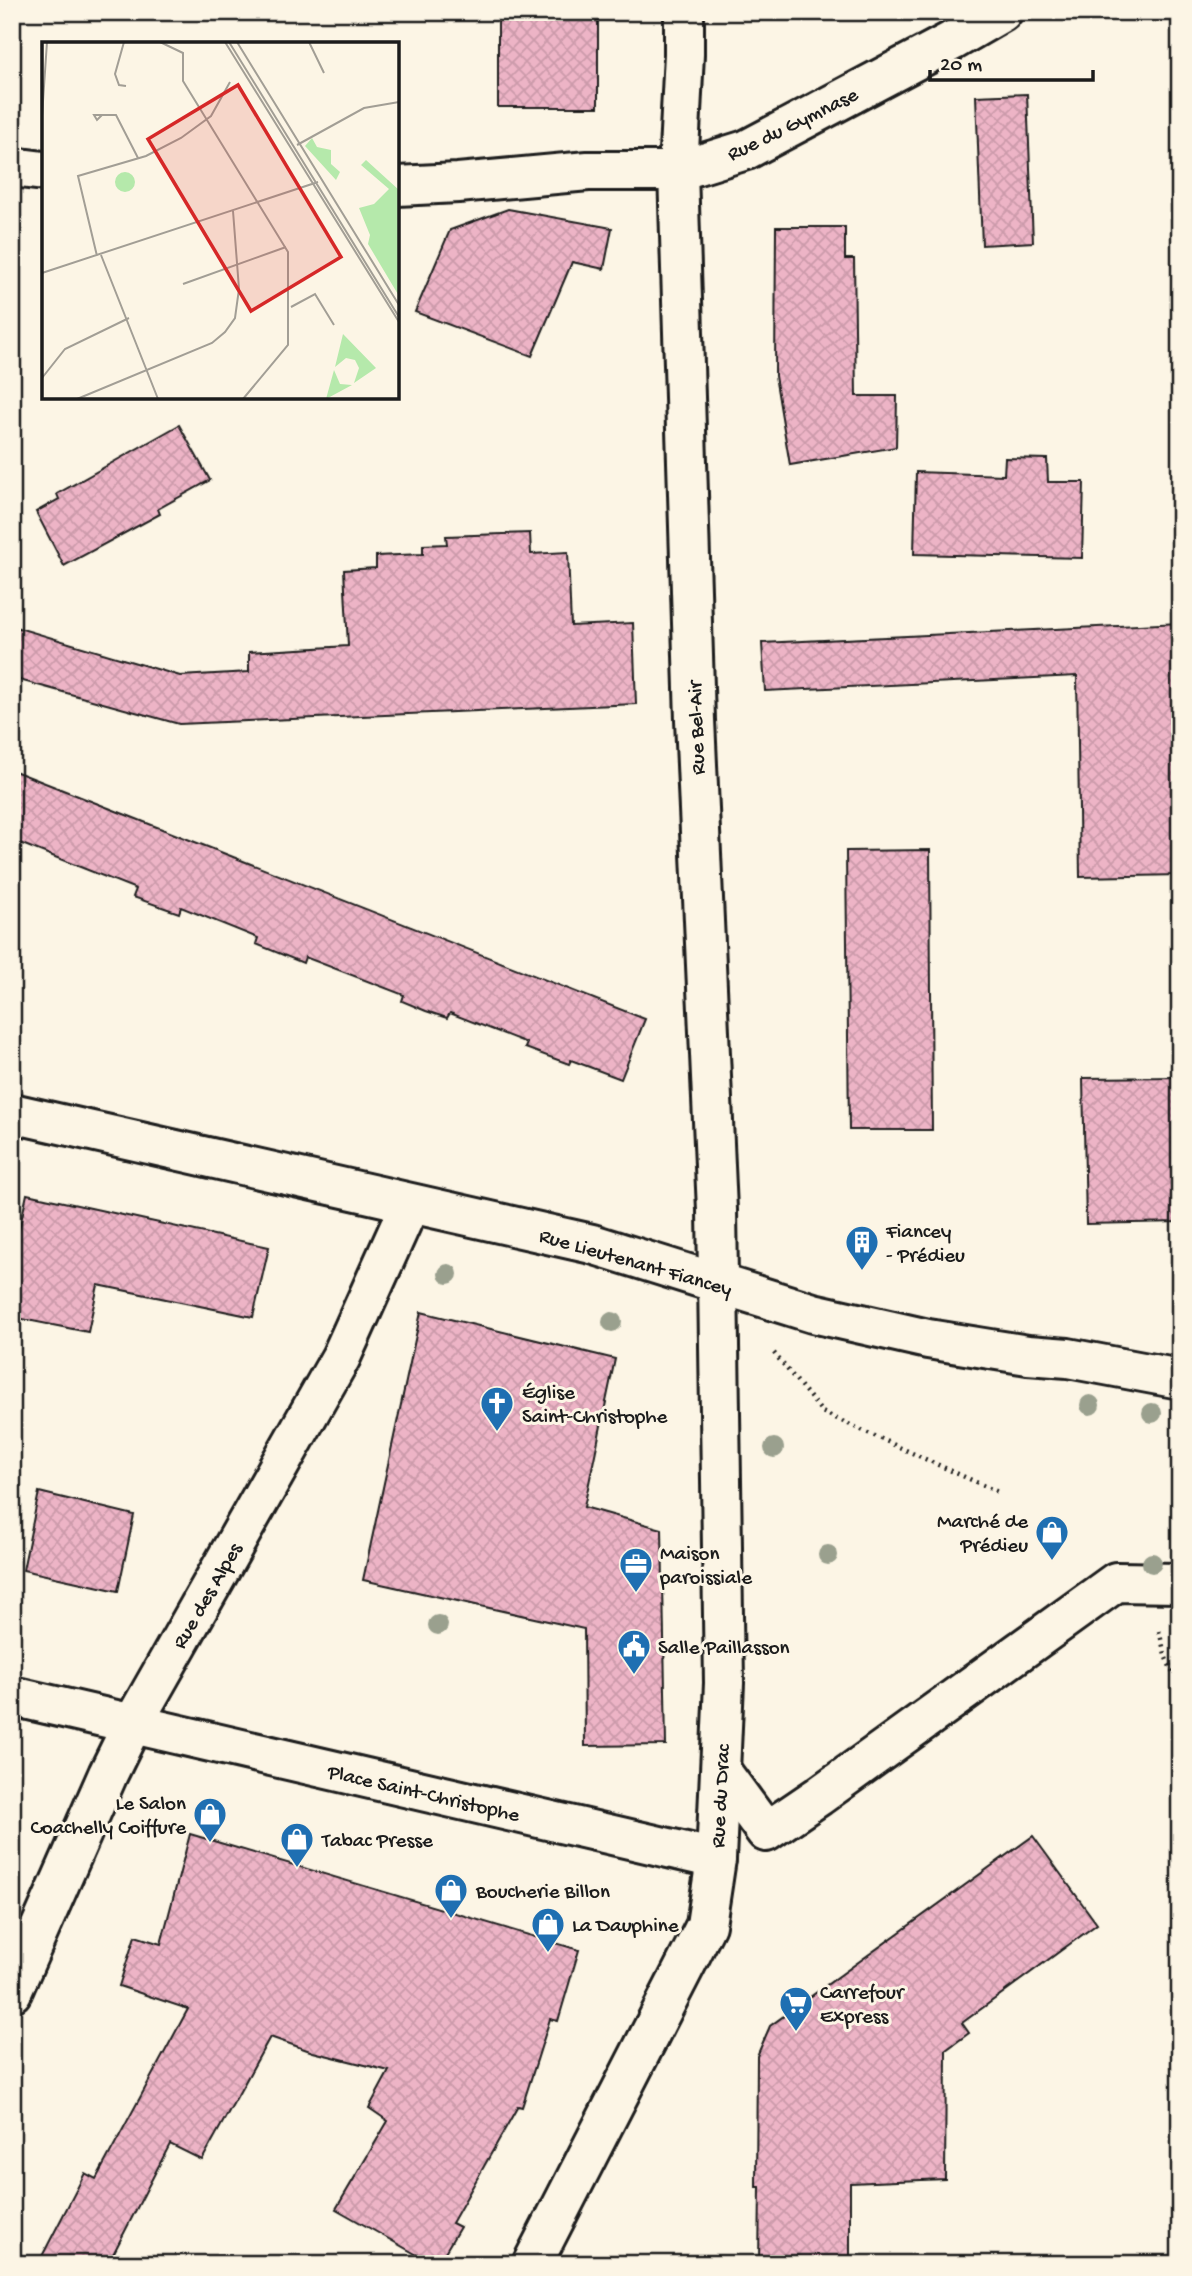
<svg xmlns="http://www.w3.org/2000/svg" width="1192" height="2276" font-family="'Gochi Hand',sans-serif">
  <defs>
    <pattern id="building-cross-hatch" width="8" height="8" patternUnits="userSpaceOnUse" patternTransform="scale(1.75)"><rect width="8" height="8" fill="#edb4c6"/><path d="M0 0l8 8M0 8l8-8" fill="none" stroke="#cb9aaa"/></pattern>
  </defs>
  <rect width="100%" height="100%" fill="#fcf5e5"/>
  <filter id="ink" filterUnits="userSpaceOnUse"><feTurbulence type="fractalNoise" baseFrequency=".0143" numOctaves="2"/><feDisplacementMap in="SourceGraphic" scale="14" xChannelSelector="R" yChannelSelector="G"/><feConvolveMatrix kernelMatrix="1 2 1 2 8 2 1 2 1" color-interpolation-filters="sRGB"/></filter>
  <g filter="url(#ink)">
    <g fill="url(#building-cross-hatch)" stroke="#1c1c1c" stroke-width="2">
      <rect x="498" y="12" width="100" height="95"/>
      <polygon points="1027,94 1033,242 982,245 976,96"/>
      <polygon points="508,209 612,228 604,269 572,262 532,356 415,312 450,230"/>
      <polygon points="776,227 845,227 845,259 854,259 856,396 897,396 896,447 790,465 775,376"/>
      <polygon points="179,425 210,480 158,509 160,514 64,566 36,512 59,499 57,494"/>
      <polygon points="1005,458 1047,459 1048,482 1084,482 1082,558 914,554 916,472 1004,475"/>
      <polygon points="530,533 531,554 568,552 571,626 633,623 636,704 179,724 12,678 12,626 180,676 249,672 249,652 348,646 344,570 376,568 376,556 423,554 423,545 447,544 446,536"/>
      <polygon points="1180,623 1180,875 1080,877 1077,676 765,691 762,643"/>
      <polygon points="12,770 645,1019 621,1079 571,1060 569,1064 525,1048 527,1043 450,1013 447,1018 426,1011 402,1001 404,995 305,957 303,963 256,944 258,938 181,907 179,913 133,897 136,889 12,840"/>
      <polygon points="930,850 932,1130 849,1130 846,851"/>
      <polygon points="1180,1077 1180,1222 1086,1224 1083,1078"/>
      <polygon points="27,1194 269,1247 253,1317 98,1285 88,1332 12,1317 12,1262"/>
      <polygon points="421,1312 615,1359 584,1507 662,1529 666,1745 585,1746 584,1629 363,1580"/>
      <polygon points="39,1492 134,1515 118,1591 23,1570"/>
      <polygon points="190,1834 579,1950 558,2021 550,2019 522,2107 518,2106 452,2223 460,2227 438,2264 433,2264 336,2209 388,2121 369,2108 389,2071 313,2052 270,2037 202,2160 170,2144 108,2264 38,2264 85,2173 96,2179 188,2009 119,1986 135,1936 161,1944"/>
      <polygon points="1033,1836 1097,1924 962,2023 969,2033 946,2050 945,2179 850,2183 850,2264 759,2264 760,2187 756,2187 757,2056 770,2026"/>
    </g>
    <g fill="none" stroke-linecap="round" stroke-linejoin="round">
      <defs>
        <g id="minor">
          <polyline points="12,167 44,171"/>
          <polyline points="397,186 458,183 588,171 678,171 746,150 952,41 1002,12"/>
          <polyline points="12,1113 592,1244 813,1313 928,1339 1028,1355 1068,1358 1180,1379"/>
          <polyline points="12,1696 716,1859"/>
          <polyline points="721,1771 766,1832 819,1796 1116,1582 1180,1583"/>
          <polyline points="12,1992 108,1774 132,1725 341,1357 410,1204"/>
          <polyline points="532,2264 706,1925 716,1859 724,1683 717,1210 695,720 678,171 684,54 684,12"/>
        </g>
      </defs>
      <use href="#minor" stroke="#1c1c1c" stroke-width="44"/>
      <g stroke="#1c1c1c" stroke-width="4.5" stroke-dasharray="2 5" stroke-linecap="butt">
        <polyline points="774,1353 822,1412 1000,1493"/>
        <polyline points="1159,1631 1166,1658 1173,1673 1180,1673"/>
      </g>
      <use href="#minor" stroke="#fcf5e5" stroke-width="38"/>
    </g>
    <g fill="#9aa08e">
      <circle cx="448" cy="1274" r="10"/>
      <circle cx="612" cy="1322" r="10"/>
      <circle cx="1090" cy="1405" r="10"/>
      <circle cx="1152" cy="1413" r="10"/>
      <circle cx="774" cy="1448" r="10"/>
      <circle cx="828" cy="1555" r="10"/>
      <circle cx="1152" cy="1563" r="10"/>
      <circle cx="438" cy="1625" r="10"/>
    </g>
  </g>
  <defs>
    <symbol id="building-pin" viewBox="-11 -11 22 30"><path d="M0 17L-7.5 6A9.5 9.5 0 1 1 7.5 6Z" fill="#1f6fb2" stroke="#fcf5e5"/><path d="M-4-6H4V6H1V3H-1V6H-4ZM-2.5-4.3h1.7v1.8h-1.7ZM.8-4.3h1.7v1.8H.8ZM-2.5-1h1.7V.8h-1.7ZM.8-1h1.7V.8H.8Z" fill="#fff"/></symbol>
    <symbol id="church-pin" viewBox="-11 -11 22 30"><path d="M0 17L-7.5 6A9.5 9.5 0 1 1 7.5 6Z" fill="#1f6fb2" stroke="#fcf5e5"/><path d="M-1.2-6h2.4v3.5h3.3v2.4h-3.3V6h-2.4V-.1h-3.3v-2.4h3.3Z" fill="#fff"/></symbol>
    <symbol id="shop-pin" viewBox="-11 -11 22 30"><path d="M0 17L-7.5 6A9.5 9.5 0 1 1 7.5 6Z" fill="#1f6fb2" stroke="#fcf5e5"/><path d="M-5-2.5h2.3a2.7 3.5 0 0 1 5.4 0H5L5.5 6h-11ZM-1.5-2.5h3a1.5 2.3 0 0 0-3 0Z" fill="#fff"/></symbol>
    <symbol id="office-pin" viewBox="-11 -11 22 30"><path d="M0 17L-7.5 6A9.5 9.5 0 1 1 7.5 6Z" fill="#1f6fb2" stroke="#fcf5e5"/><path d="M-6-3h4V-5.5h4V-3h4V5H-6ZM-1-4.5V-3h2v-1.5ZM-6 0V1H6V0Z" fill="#fff"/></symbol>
    <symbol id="civic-pin" viewBox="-11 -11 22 30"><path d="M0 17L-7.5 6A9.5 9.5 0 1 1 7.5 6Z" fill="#1f6fb2" stroke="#fcf5e5"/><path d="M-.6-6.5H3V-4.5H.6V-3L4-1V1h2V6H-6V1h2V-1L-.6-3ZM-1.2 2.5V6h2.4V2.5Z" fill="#fff"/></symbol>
    <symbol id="supermarket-pin" viewBox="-11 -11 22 30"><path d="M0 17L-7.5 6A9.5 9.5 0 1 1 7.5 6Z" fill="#1f6fb2" stroke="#fcf5e5"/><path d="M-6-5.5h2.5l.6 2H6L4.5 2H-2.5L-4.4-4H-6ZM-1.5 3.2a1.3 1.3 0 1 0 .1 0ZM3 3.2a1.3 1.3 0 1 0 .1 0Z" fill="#fff"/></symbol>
  </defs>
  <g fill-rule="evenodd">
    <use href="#building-pin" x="843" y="1223" width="38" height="52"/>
    <use href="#church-pin" x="478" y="1384" width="38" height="52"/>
    <use href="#shop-pin" x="1033" y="1513" width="38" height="52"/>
    <use href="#office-pin" x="617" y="1545" width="38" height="52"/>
    <use href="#civic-pin" x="615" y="1627" width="38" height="52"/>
    <use href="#shop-pin" x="191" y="1795" width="38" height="52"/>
    <use href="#shop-pin" x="278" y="1820" width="38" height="52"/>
    <use href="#shop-pin" x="432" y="1871" width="38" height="52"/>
    <use href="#shop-pin" x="529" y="1905" width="38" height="52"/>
    <use href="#supermarket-pin" x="777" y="1984" width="38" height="52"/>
  </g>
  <g text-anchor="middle" stroke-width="6" stroke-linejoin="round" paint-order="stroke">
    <g font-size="21" fill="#1c1c1c" stroke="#fcf5e5">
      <text transform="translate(792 123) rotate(-26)" y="7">Rue du Gymnase</text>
      <text transform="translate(695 728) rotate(-92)" y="7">Rue Bel-Air</text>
      <text transform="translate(636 1261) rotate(16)" y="7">Rue Lieutenant Fiancey</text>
      <text transform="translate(206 1595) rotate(-60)" y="7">Rue des Alpes</text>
      <text transform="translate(424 1792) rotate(13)" y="7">Place Saint-Christophe</text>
      <text transform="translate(719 1796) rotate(-87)" y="7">Rue du Drac</text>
    </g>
    <g font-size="21" fill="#1c1c1c" stroke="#fcf5e5" text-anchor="start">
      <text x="886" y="1237">Fiancey<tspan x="886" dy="24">- Prédieu</tspan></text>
      <text x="522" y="1398">Église<tspan x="522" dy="24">Saint-Christophe</tspan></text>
      <text x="1028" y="1527" text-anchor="end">Marché de<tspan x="1028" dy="24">Prédieu</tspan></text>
      <text x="660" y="1559">Maison<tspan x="660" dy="24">paroissiale</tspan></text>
      <text x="658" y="1653">Salle Paillasson</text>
      <text x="186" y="1809" text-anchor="end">Le Salon<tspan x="186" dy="24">Coachelly Coiffure</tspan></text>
      <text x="322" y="1846">Tabac Presse</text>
      <text x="476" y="1897">Boucherie Billon</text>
      <text x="572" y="1931">La Dauphine</text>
      <text x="820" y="1998">Carrefour<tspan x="820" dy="24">Express</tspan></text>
    </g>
  </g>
  <g transform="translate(42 42)">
    <rect width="357" height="357" fill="#fcf5e5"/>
    <path d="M270,96L275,105L289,108V122L298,130L294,138L263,104ZM301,292L334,326L312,341L317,326L313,318L304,316L293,325ZM292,328L298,342L310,343L284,357Z" fill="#b5e9ab"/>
    <path d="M324,118L357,148V254L326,202L328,193L317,166L332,162L347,147L319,123ZM73 140a10 10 0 1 1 20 0a10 10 0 1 1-20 0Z" fill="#b5e9ab"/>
    <path fill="none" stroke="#a29e95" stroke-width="2" d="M82,0L73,32L77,43L84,44M118,0L141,11V39L246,210V303L201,357M183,0L357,280M187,0L357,275M195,0L357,263M267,0L282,31M60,73L55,78L52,73H74L96,116M0,74L5,0M255,103L322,66L357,60M59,213L116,357M55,214L36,134L104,114L139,96L169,74L188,40M0,231L276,140M141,242L244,205M249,265L273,252L292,283M0,336L23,307L87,276M35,357L170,301L183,290L193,276L197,247L191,169"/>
    <path fill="#d62828" fill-opacity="0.15" stroke="#d62828" stroke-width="3.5" d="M196,43L299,215L209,269L106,97Z"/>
    <rect width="357" height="357" fill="none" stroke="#1c1c1c" stroke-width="3.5"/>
  </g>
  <rect width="1192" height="2276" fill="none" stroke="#fcf5e5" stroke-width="42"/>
  <rect x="21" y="21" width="1150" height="2234" fill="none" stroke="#1c1c1c" stroke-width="2.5" filter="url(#ink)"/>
  <path d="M930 70v10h163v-10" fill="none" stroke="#1c1c1c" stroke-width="3.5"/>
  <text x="940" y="70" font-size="21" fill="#1c1c1c" stroke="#fcf5e5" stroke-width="5" paint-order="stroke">20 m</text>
</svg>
